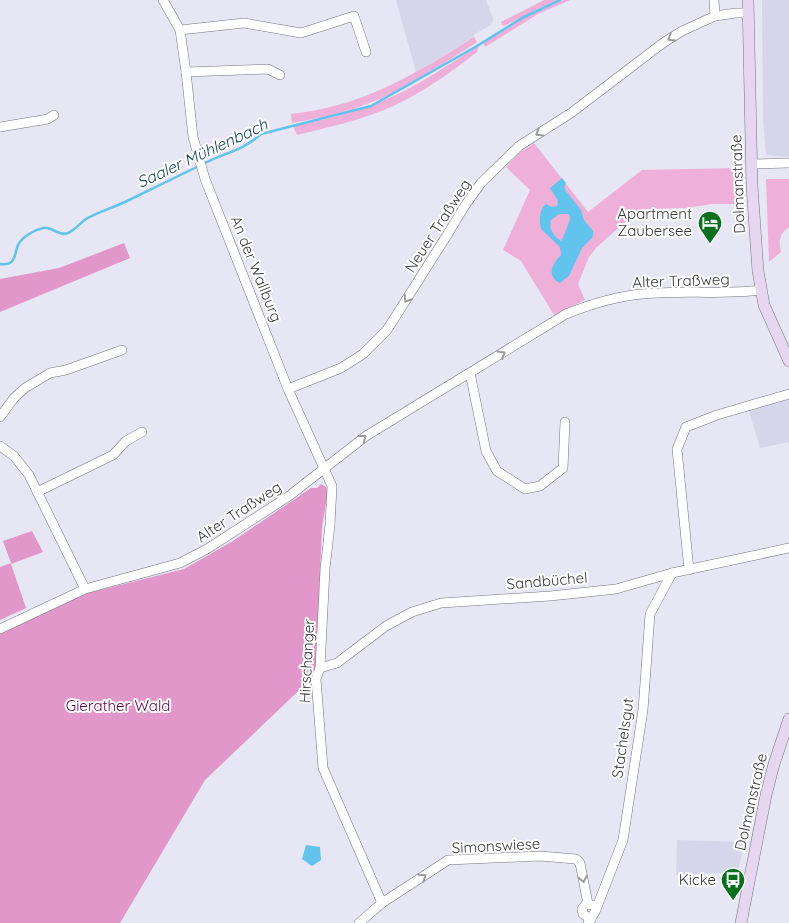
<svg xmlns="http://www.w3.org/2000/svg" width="789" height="923" font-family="Quicksand,sans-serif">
  <rect width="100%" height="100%" fill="#e6e6f4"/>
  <g fill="#d5d6ea">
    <polygon points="396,0 486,0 493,19 491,25 473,35 474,37 416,72"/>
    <polygon points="762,0 789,0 789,157 766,155 763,118"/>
    <polygon points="789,395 789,442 760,448 748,408"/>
    <polygon points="677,840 744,842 738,872 676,875"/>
  </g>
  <g fill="#eeb0d9">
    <polygon points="544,0 557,0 504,26 502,25 501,22"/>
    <polygon points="563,0 570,0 538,14 485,47 483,42 523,18"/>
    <path d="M474,37L477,42L407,87L382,98L356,108L329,116L292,123L291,114C303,112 314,111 326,108C380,96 428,66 474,37Z"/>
    <path d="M479,45L477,52C451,72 424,92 393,106C363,120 329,127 297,135L293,126C324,120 354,113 382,101C417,87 448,65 479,45Z"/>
    <polygon points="534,143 588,212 642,170 739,168 740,204 712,204 686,208 652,209 626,221 596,248 589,257 578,284 585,300 554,315 521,261 503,250 530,190 506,167 520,152"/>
    <path d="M766,179H789V227C780,233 778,241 781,252L769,262Z"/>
  </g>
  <g fill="#e197c9">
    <polygon points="124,243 130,258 0,312 0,279 59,268"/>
    <polygon points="321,484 326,487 328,492 322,527 316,666 311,679 205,780 120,923 0,923 0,634 76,596 184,569 233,541 311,488 317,488"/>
    <polygon points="32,531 43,552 11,564 26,608 0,620 0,567 11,563 3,541"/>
  </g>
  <g fill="#62c3ec" fill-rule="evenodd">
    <path d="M562,178L566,183L564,187L566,191L581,210L584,220L593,231V235L592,238L582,248L569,276L560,283C546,276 552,264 561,255L560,247L541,229C539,220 539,210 546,204L552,207L557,206L558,201L550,188ZM559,214H568L570,217C570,221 563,239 561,241C554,236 548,229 551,220Z"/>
    <polygon points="306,845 320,847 321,860 312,866 302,859"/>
  </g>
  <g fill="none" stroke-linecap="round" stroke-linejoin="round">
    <path stroke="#62c3ec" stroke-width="2.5" d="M0,264C16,266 14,255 18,245C22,237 34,230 43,228C52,226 59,237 68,233C75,230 80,223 86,219C98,212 112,208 125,202C152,189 180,175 207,162C228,152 243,150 261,134L371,106L477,46L522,18L560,0"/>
    <defs>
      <g id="minor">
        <polyline points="163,0 180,30 186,72 193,137 205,179 288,389 332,486 330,525 325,569 320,668 316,679 323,768 382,903"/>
        <polyline points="714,0 715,16"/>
        <polyline points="180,30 244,23 301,33 354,16 366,52"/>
        <polyline points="186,72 268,69 280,75"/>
        <polyline points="0,127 48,119 54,115"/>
        <polyline points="751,164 789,163"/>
        <polyline points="470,373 486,451 497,471 525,489 540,486 563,468 565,422"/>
        <polyline points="288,389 341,368 363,354 387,330 449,232 464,207 481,183 519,146 571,113 663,43 682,31 715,16 736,13 748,13"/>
        <polyline points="0,417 14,398 25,388 50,373 66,370 122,350"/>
        <polyline points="0,446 14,456 29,475 85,589"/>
        <polyline points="37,492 113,455 126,441 142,432"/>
        <polyline points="689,570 677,449 686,427 717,415 789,394"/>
        <path d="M0,629L85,589L180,563L207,549L289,496L366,436L566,314C591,304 616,296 643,294C682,290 722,295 762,290"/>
        <polyline points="320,668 337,663 386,626 412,612 441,603 550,596 616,589 672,573 789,548"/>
        <polyline points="591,919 583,914 582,909 586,904 592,905"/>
        <polyline points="359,923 382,903 448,860 540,856 576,859 580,863 588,904"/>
        <polyline points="588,923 595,912 623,840 643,710 650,614 672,573"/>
      </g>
      <g id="secondary">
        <polyline points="748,0 752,186 758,271 764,305 789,361"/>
        <polyline points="741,923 766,795 774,764 789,719"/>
      </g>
    </defs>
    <use href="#minor" stroke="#747480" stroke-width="10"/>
    <use href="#secondary" stroke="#747480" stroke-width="12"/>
    <use href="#minor" stroke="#fff" stroke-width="9"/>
    <use href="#secondary" stroke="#e6d6f0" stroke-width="11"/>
  </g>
  <defs><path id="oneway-chevron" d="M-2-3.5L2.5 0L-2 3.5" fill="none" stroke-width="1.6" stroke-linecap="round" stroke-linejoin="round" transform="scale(1.25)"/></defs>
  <g stroke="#9b9b9e">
    <use href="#oneway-chevron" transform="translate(671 38) rotate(148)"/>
    <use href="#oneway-chevron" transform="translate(539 133) rotate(148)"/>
    <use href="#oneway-chevron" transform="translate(407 299) rotate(123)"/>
    <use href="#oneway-chevron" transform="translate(502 354) rotate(-31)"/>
    <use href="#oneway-chevron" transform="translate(363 438) rotate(-37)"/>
    <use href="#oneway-chevron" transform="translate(423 877) rotate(-33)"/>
    <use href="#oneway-chevron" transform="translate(583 879) rotate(79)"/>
  </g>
  <defs>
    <symbol id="hotel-pin" viewBox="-11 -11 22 30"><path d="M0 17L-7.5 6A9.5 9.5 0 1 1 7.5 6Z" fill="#086f1f" stroke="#fff"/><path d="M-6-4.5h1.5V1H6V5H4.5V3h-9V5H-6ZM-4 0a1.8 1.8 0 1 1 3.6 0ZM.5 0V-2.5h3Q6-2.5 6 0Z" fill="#fff"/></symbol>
    <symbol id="bus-pin" viewBox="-11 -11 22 30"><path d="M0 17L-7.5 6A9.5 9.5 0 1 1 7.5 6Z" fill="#086f1f" stroke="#fff"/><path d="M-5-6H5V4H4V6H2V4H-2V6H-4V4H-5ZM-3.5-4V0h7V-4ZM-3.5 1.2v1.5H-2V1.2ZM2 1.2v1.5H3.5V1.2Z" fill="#fff"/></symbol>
  </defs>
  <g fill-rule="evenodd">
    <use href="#hotel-pin" x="696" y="209" width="28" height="38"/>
    <use href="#bus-pin" x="719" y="866" width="28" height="38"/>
  </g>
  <g text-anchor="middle" stroke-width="4" stroke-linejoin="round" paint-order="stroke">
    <g font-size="15" fill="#37373c" stroke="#fff">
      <text transform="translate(738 184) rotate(-92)" y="5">Dolmanstraße</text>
      <text transform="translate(438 226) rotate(-57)" y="5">Neuer Traßweg</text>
      <text transform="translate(256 269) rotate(68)" y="5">An der Wallburg</text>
      <text transform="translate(681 281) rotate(-2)" y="5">Alter Traßweg</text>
      <text transform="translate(239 512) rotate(-33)" y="5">Alter Traßweg</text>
      <text transform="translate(547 581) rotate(-5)" y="5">Sandbüchel</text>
      <text transform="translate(307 661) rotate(-87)" y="5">Hirschanger</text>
      <text transform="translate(623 738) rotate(-82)" y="5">Stachelsgut</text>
      <text transform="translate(751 802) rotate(-77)" y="5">Dolmanstraße</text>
      <text transform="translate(496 846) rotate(-3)" y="5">Simonswiese</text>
    </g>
    <g font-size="15" fill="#37373c" stroke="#fff" text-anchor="end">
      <text x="692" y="219">Apartment<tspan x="692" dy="17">Zaubersee</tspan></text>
      <text x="716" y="885">Kicke</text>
    </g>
    <g font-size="15" fill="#5c0149" stroke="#fff">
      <text x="118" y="711">Gierather Wald</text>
    </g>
    <g font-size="16" font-style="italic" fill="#194355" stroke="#fff">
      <text transform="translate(202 153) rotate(-25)" y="6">Saaler Mühlenbach</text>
    </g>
  </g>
</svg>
